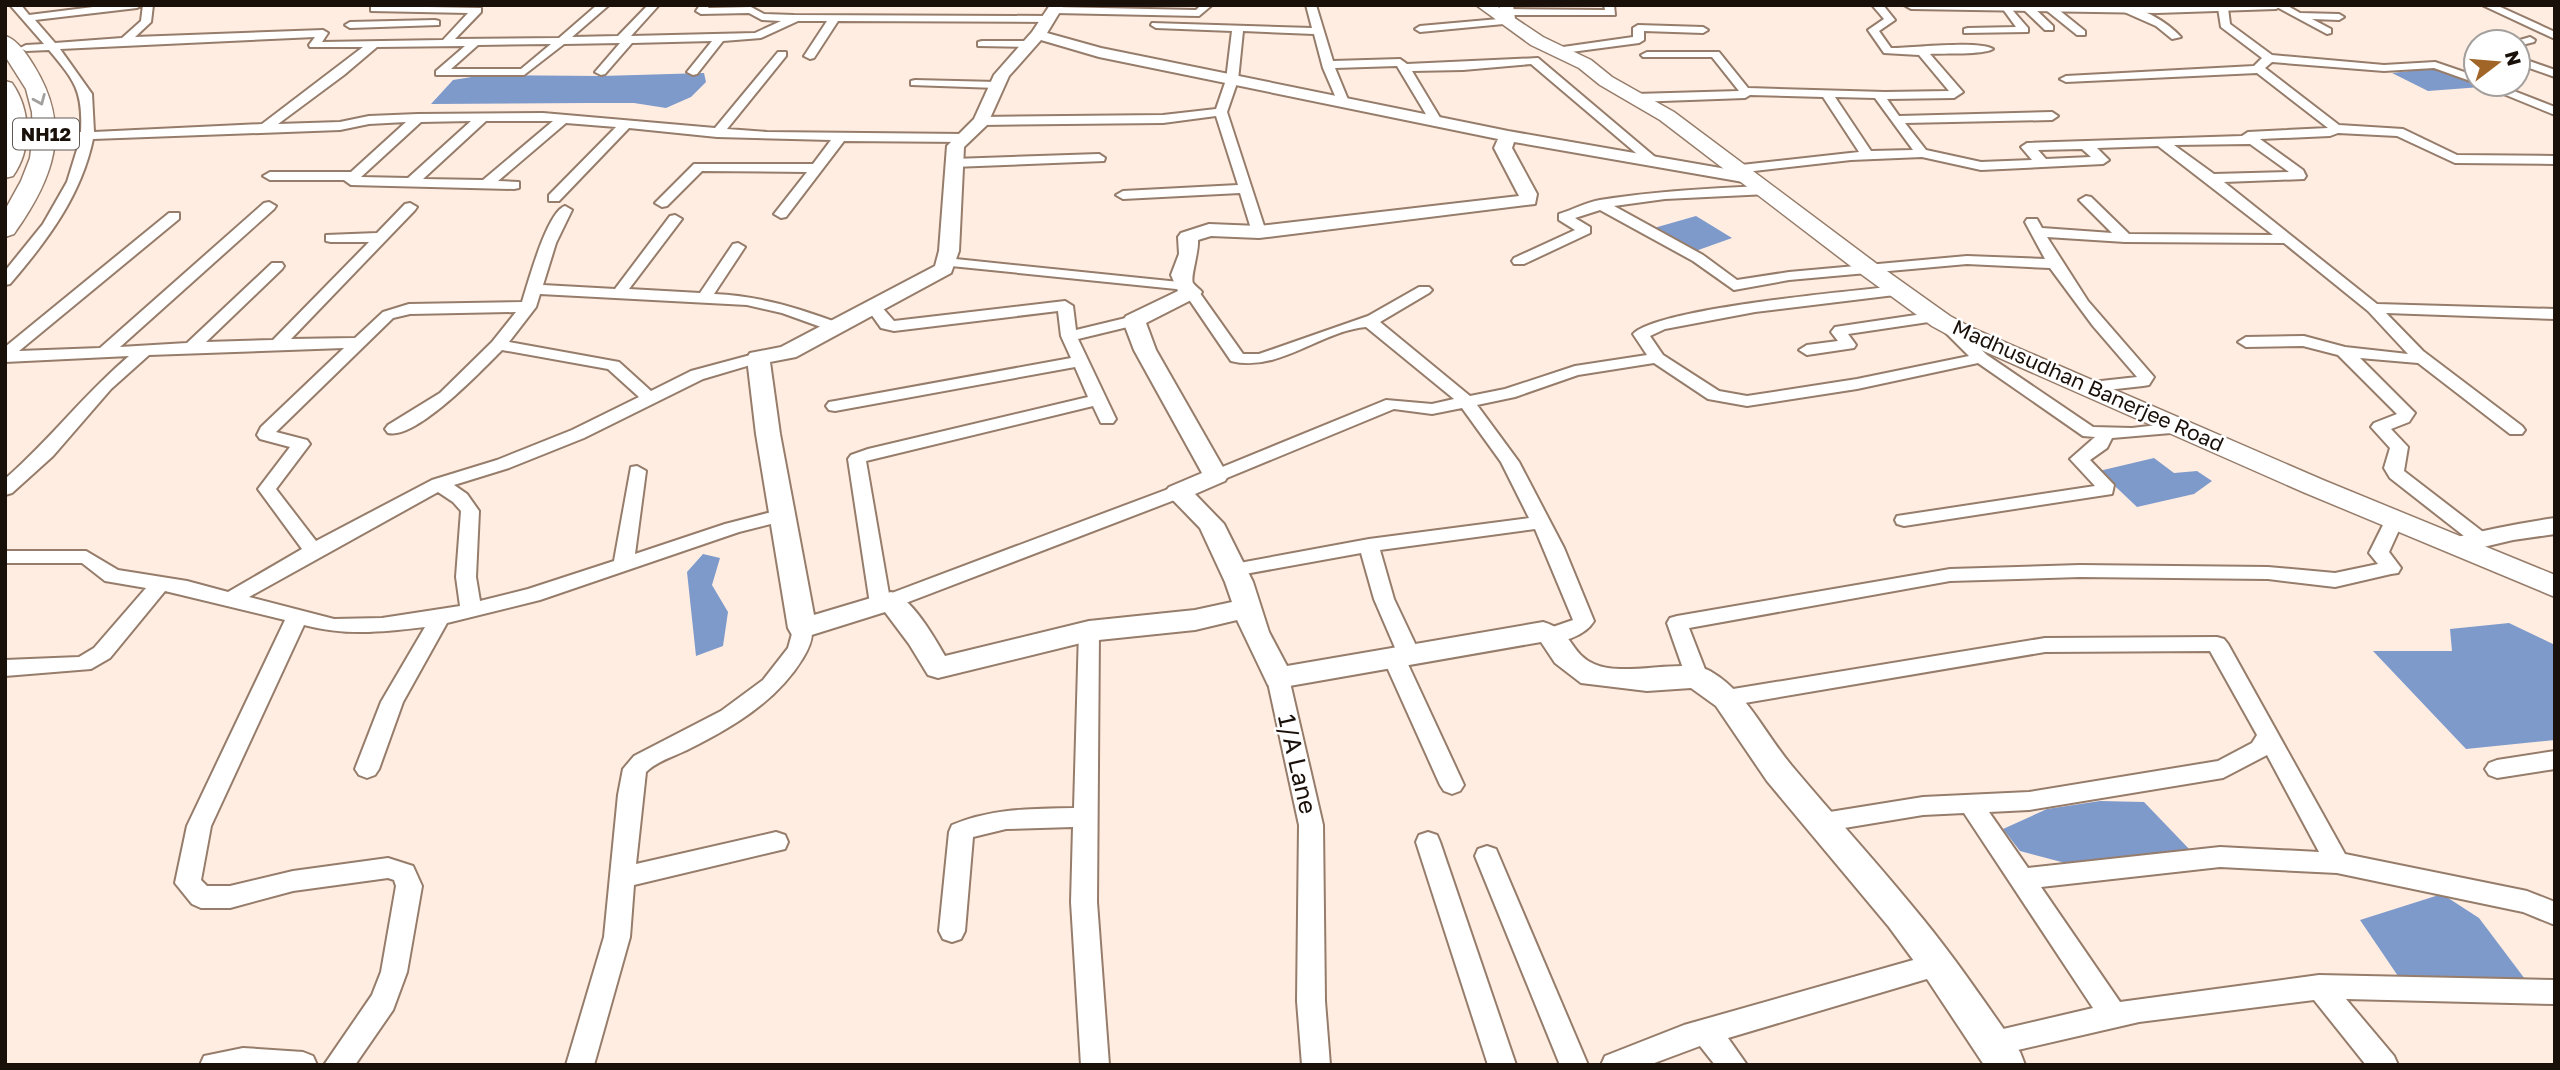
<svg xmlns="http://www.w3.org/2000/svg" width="2560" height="1070" font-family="'Golos Text',sans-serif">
  <rect width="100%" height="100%" fill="#ffede1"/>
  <g fill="#7e9acb">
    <polygon points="2437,68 2455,72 2481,87 2428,91 2392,73"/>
    <polygon points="704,73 706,82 691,97 666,108 634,103 589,103 431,104 453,80 484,75 602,76"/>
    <polygon points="1696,216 1732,238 1690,253 1647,230"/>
    <polygon points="2154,458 2174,473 2197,471 2212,481 2194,494 2137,507 2099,471"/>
    <polygon points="703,554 720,558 712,585 728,612 723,646 696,656 687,572"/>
    <polygon points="2509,623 2555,645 2555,740 2466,749 2373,651 2452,651 2450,629"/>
    <polygon points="2100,801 2144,802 2192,852 2069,864 2020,851 2003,829 2047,809"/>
    <polygon points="2442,894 2479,918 2534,991 2400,979 2360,920"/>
  </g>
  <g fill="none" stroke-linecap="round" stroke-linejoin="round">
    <polyline stroke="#ddccc1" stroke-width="11" stroke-dasharray="11 6" stroke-linecap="butt" points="5,140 63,137"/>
    <defs>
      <g id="street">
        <path d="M10,5H21L29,15L109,5H142L137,8L35,20L55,43L122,38L141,21L143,5H153L151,22L135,37L323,30L328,33L322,42L443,40L468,13L371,11V7L375,6L481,8V12L455,39L559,38L597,5H609L572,37L618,36L648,5H659L631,36L755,33L781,21L762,20L749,13L701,14L696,11L700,5H710L708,8L751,7L764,14L794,15L1049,16L1054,19L1049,22L838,21L814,58L810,59L804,56L827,21H798L761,38L723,41L697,74L693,75L687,72L712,41L632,43L605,74L601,75L595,72L620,43L564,44L524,75H436V71L465,46L377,47L344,75L278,124L340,122L369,116L418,114L543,113L715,128L778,52H786V56L727,129L767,132L964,134L970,138L964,142L844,141L786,217L781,218L774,214L807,172L702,171L667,206L662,207L655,203L694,164H813L831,140L717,137L629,128L559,201H549V195L616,127L566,123L498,181L519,182V188L514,189L351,185L344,180H270L263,176L270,172H351L406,122L369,124L340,130L93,139C81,196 47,241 10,284L5,285V271L43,224L67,182L80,140L63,141L57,137L63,133L81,132C83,91 75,81 49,50L26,51L20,48L26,45L44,44ZM315,37L309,45L310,47H363L262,124L94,132L92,94L60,49ZM551,44L521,69H451L478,45ZM471,121L408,178L361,177L421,122ZM486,121H553L483,180L423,179Z"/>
        <polygon points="1201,5 1212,5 1199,16 1055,13 1050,10 1055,7 1196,10"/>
        <polygon points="1306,5 1316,5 1333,61 1400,59 1407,64 1538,58 1661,162 1660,165 1650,165 1531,64 1463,70 1412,71 1442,121 1436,125 1430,121 1397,66 1335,68 1349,102 1339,105 1323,68 1314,34 1243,31 1238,80 1227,112 1266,232 1264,235 1259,236 1252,232 1240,193 1123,199 1116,195 1123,191 1238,185 1216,116 1163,123 981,125 975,121 981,117 1163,115 1216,109 1226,80 1232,31 1156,28 1151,25 1152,23 1312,28"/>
        <polygon points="1604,5 1614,5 1615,15 1507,15 1502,12 1507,9 1605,10"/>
        <path d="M1872,5H1883L1895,20L1879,31L1891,48C1913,48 1979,40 1993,49C1983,55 1944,53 1930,54L1963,92L1954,98L1887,99L1899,116L2052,112L2058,116L2052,120L1905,123L1926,150L1981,162L2032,160L2021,147L2027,143L2242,136L2248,132L2328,128L2257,73L2066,82L2060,79L2066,76L2254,66L2262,58L2221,27L2218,8L2222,5L2228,8L2230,24L2272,55L2384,65L2435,62L2476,76V83L2434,68L2384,71L2272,62L2265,68L2339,125L2403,129L2457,155L2555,156V164L2455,163L2397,136L2338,133L2330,136L2260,139L2303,170L2306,176L2304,179L2224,182L2377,304L2555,309V319L2386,313L2423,351L2522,426L2525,430L2522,434H2510L2418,363L2360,358L2415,413L2409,422L2391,429L2408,447L2404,471L2487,535L2490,539L2487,543H2473L2390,478L2384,468L2390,448L2371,427L2374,423L2397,414L2338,355L2303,346L2246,347L2238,342L2246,337L2304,336L2345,347L2408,354L2368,311L2284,243L2125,242L2047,237L2088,301L2154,377L2149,385L2143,386L2089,392L2083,391L2081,387L2083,383L2137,377L2093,326L2050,268L1967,264L1789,280L1734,290L1693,261L1600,210L1575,218L1590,227V233L1524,264H1514L1512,261L1514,258L1575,230L1559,220V214C1572,210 1587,202 1600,200C1656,191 1711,188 1768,186L1775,190L1768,194L1665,199L1614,206L1703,255L1737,280L1789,272L1967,256L2045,259L2025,222L2027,219H2037L2042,228L2112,233L2079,200L2086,196L2091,197L2129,234L2273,235L2158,146L2097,148L2109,160L2103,164L1981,170L1922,157L1851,160L1737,173L1732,172V166L1859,152L1823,97L1750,95L1745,98L1635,102L1629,98L1635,94L1739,91L1712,57H1643L1641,55L1647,52H1719L1748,88L1885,92L1949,91L1919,55L1884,53L1868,30L1884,19ZM1835,97L1875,98L1913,150L1871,151ZM2250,144L2289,172L2214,174L2174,145ZM2082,149L2091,157L2046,159L2038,150Z"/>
        <polygon points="2000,5 2008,5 2028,28 2028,32 1964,33 1964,29 1968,28 2016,27"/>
        <polygon points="2027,5 2032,6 2053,26 2053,30 2045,30 2024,10 2023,8"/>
        <polygon points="2049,5 2054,6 2085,31 2085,35 2077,35 2046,10 2045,8"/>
        <polygon points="2273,5 2286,5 2300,13 2339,14 2344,17 2339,20 2312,19 2331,29 2331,33 2327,34"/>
        <polygon points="2482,5 2496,5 2555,32 2555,39"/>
        <path d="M2122,7C2142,6 2168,23 2181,37L2172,39L2156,26L2122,11Z"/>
        <polygon points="1510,18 1514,19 1514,23 1420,32 1415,29 1420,26"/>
        <polygon points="435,20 439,21 439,25 350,28 345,25 350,22"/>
        <polygon points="1638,25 1703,27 1708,30 1703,33 1644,31 1644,40 1639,43 1556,54 1550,51 1556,48 1633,37 1633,28"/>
        <polygon points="2530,37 2535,40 2534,42 2518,46 2518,42 2513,42"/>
        <polygon points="982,41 1030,41 1035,44 1030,47 978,46 978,42"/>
        <polygon points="2518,57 2555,70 2555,77 2518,64"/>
        <polygon points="915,80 997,82 1003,85 997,88 911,85 911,81"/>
        <polygon points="2479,84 2496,84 2555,107 2555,115"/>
        <polygon points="1099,154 1105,158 1104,161 953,167 947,163 953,159"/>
        <path d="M269,202L276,206L274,209L120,347L187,343L272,263H282L284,266L282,269L206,342L273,340L369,242H331L326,241V235L377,233L405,204L410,203L417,207L415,210L291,339L355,338L383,312L409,304L522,302C528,283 547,212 565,206L572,210L556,243L543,285L615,289L670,216L675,215L682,219L629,289L700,293L733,244L738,243L745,247L714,294C760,296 798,308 841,324L843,327L835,332L782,313L747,305L540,294L536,307L509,342L619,362L651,391L691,371L758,353L766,358L764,361L703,379L584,438L509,468L454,485L467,494L479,511L476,577L480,601L528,589L614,561L631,467L637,466L646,471L635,554L725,524L783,509L790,511L792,515L790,519L739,532L540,600L447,623L403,702L379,769L375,775L367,778L359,775L355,769L381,702L425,627C382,632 346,636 304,625L211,826L201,880L207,886H230L293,871L388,858L413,866L422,886L407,972L393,1010L355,1065H324L372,995L381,972L396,886L394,880L388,878L293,891L230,908H201L192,904L175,883L187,826L285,620L165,591L110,658L91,669L5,676V660L79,657L94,648L146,588L105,581L82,563H5V551H86L118,570L187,581L228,592L302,549L258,489L290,447L260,439L257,435L261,427L344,348L149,355L111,389L53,456L12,493L5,495V479C49,441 84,394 129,356L5,362V347L169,213H179V219L19,351L100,348L264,203ZM516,312L492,342L440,393L388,425L385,429L388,433C416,440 482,370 502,350L608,369L639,397L572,430L497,460L432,480L316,541L276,489L310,444L307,440L276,432L393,318L410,314ZM438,492L453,502L461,511L456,577L460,606L382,618L334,619L249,597Z"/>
        <path d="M946,258L1189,283L1190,288L1197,289L1243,354H1259L1368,316L1419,287H1429L1432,290L1429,293L1380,322L1470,396L1505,389L1575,366L1647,355L1633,334C1657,308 1854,291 1898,286L1903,288L1906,291L1903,294L1755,312L1665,329L1650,336L1663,355L1719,391L1747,396L1857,379L1969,356L1938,325L1946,320L1952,322L1987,355L2093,427L2132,428L2183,422L2192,427L2183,432L2112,438L2107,448L2090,460L2114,485L2112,494L1904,526L1897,524L1895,520L1897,516L2095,486L2070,459L2095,437L2083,436L1978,363L1857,389L1747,406L1708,399L1654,363L1578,375L1515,397L1477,405L1519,462L1564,548L1594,621C1585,636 1560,645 1544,640L1541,635L1544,630L1573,620L1535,529L1380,550L1394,599L1420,654L1417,659L1406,660L1464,785L1460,791L1452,794L1444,791L1440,785L1382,656L1385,651L1396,650L1374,599L1361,553L1234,576L1227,575L1224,570L1227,565L1234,564L1369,539L1529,518L1501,462L1462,408L1432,414L1394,409L1222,480H1210L1207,476L1210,472L1386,400L1432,404L1454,399L1366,327C1320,331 1279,373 1231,361L1184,292L1186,290L941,265L939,262L941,259Z"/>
        <polygon points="1065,301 1073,306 1076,330 1134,316 1142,321 1140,324 1078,339 1116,419 1113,423 1101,423 1093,406 866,461 889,594 1171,488 1185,488 1187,492 1185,496 898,606 880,611 873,609 870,604 848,459 851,455 868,449 1088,397 1075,367 835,411 829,410 826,406 829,402 835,401 1071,358 1061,336 1058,311 894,331 881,328 866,307 869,304 879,304 894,321"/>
        <polygon points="1936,312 1944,317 1942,320 1848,334 1856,345 1854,348 1807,355 1799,350 1807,345 1838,341 1831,332 1835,327"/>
        <polygon points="2395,513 2404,519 2389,552 2401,568 2398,573 2391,574 2335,587 2268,579 2080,577 1950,581 1689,628 1708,677 1705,682 1697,685 1689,682 1686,677 1667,623 1670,618 1677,616 1950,569 2080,565 2268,567 2335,573 2378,564 2369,553 2386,519"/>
        <path d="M802,621L809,623C816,634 809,648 803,658C777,701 733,727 689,749C675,756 657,761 646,772L636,864L776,832L785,835L788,842L785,849L634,885L630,937L594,1065H566L604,937L618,795L623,769L634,756L721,711L763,680L788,648L795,623Z"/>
        <path d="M1089,624L1096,626L1099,631L1097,902L1109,1065H1081L1071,902L1073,827L1006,829L973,837L965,931L961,939L952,942L943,939L939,931L949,832L952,825C992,808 1031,809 1074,808L1079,631L1082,626Z"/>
        <path d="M2217,637L2224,639L2228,644L2345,854L2527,891L2555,902V925L2523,912L2337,873L2220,867L2041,887L2120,1002L2319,975L2555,980V1004L2346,999L2394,1056L2398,1065H2366L2314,1000L2139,1022L1992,1056L1982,1052L1978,1043L1982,1034L2093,1008L1964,813L1923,815L1820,832L1811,829L1808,822L1811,815L1923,797L2029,792L2218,761L2252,743L2257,735L2210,651L2045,652L1727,706L1719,704L1716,698L1719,692L1727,690L2045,638ZM2267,755L2319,852L2220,847L2028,868L1989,812L2029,810L2223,778Z"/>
        <polygon points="1278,670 1286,673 1289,678 1323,825 1325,1001 1330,1065 1302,1065 1297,1001 1299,825 1267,678 1270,673"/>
        <polygon points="2555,751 2555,769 2497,778 2489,775 2485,769 2489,763 2497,760"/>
        <polygon points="1428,832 1437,835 1440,842 1516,1065 1488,1065 1416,842 1419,835"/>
        <polygon points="1487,846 1496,849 1499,856 1588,1065 1560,1065 1475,856 1478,849"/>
        <polygon points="1938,953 1947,957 1951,965 1947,973 1728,1038 1747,1065 1715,1065 1700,1046 1649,1065 1601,1065 1605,1056 1684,1025"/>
        <polygon points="243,1048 303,1052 313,1056 317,1065 200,1065 204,1056"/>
      </g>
      <g id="secondary">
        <path d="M1050,5H1064L1047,33L1101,48L1508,131L1755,174L1758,178L1749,183L1514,142L1512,148L1537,194L1535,204L1259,238L1211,236L1198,240C1199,252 1190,278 1193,283C1196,287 1200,289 1202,292L1199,296L1146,323L1156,350L1228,476L1225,481L1195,494L1224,524L1253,582L1269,632L1287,666L1543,622C1574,631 1569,653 1594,664C1624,678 1685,657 1710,671C1748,693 1764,733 1792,766C1832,814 1874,859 1913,907C1952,953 1985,1003 2020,1052L2025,1065H1984L1925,976L1889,927L1767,781L1716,706L1691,688L1647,691L1581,683L1555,663L1541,642L1278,688L1268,685L1237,620L1195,630L1089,641L938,678L928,675L909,644L885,612L802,638L792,635L788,628L756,434L747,358L750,353L781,347L935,266L939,251L947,146L974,119L994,75L1032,32ZM1041,40L1099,57L1498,139L1494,148L1519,196L1259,226L1209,224L1181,233L1178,237L1179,254L1171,275L1178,291L1126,316L1123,321L1134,350L1202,473L1169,487L1165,492L1200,528L1225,582L1232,602L1195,610L1089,621L945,656C934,637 912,598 891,592L814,615L780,434L770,362L796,357L951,273L959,251L964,147L987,125L1009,76Z"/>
        <polygon points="1499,5 1513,5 1515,19 1513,22 1503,22"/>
        <polygon points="1904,5 2283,5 2276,9 2157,13 1911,9"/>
        <path d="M2555,518V534L2513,540L2458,553L2449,551L2445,545L2449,539C2484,530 2519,523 2555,518Z"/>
      </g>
      <polygon id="primary" points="1476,5 1495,5 1543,37 1591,60 1612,77 1674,112 1877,264 1950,316 1972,328 2323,480 2555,575 2555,597 2303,492 1954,338 1932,326 1861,274 1660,120 1600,85 1579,68 1531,45"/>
      <g id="highway">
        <path d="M5,36C17,39 28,56 34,66C73,129 53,179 14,234L5,237V210L21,181L30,158L33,135L32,112L26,89L5,56Z"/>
        <path d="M5,81L12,83C31,110 32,149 13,176L5,178Z"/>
      </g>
    </defs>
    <use href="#street" stroke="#967c6a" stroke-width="4"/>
    <use href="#secondary" stroke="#967c6a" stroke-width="4"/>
    <use href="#primary" stroke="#967c6a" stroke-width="3"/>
    <use href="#highway" stroke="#967c6a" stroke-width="3"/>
    <use href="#street" fill="#fff" fill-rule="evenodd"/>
    <use href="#secondary" fill="#fff" fill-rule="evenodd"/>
    <use href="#primary" fill="#fff" fill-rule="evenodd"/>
    <use href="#highway" fill="#fff" fill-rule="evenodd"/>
  </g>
  <defs><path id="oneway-chevron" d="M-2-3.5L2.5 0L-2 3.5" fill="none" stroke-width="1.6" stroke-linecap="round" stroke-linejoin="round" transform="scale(1.75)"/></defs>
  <use stroke="#a39f9d" href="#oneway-chevron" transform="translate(40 100) rotate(67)"/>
  <g text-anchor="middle" stroke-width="5" stroke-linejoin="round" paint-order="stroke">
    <rect fill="#fff" stroke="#5f5854" stroke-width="2" x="13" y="118.5" width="66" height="31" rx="5"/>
    <g font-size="19" font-weight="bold" fill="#1a100a">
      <text x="46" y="141">NH12</text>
    </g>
    <g font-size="21" fill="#1a100a" stroke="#fff">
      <text transform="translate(2088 386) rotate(24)" y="7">Madhusudhan Banerjee Road</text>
    </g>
    <g font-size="24" fill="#1a100a" stroke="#fff">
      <text transform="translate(1297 764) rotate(77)" y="8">1/A Lane</text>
    </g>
  </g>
  <rect width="2560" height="1070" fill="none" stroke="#1a100a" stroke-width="14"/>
  <g transform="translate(2497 63) rotate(74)"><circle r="33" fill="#ffffff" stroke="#a39f9d" stroke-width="2"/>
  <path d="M0-5L12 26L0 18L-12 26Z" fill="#a16528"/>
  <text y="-10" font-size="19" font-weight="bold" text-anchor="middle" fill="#1a100a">N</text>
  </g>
</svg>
